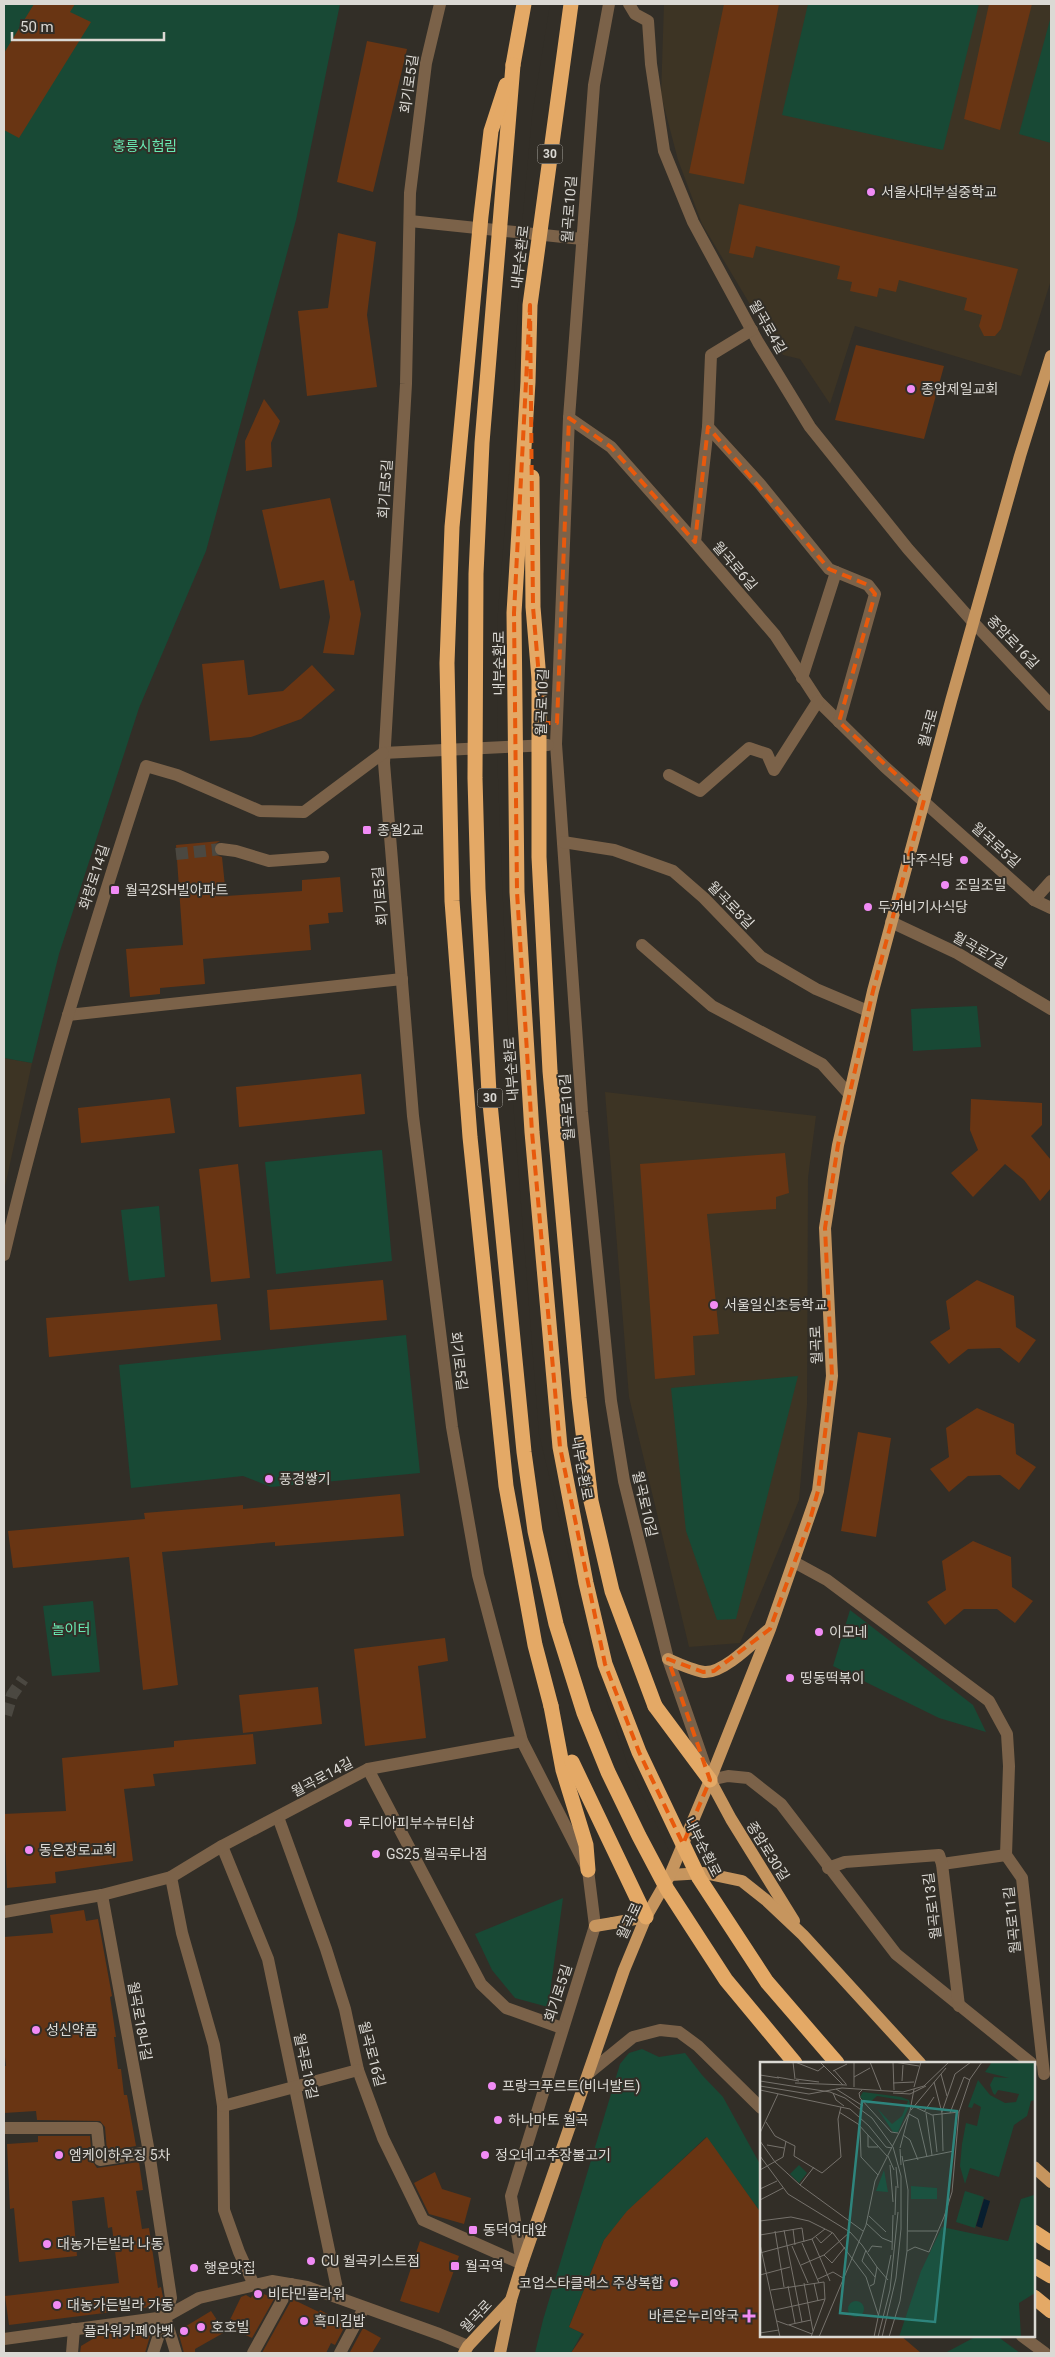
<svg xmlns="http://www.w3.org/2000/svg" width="1055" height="2357" font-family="Roboto,'Noto Sans KR',sans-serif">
  <rect width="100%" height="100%" fill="#322e27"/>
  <g fill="#3d3424">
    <polygon points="664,4 1051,4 1051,280 1021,376 855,326 830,404 800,359 783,355 766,331 702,224 678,160 661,95"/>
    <polygon points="4,1058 32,1063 4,1191"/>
    <polygon points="605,1092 816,1116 808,1178 807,1405 799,1500 740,1643 689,1647 629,1397"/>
  </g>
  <g fill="#184935">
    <polygon points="4,4 340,4 296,220 206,551 139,708 59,954 32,1063 4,1058"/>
    <polygon points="808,4 979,4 943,150 782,115"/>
    <polygon points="1051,16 1051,143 1019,134"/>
    <polygon points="977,1006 981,1047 913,1051 911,1009"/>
    <polygon points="382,1150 392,1261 276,1274 265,1162"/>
    <polygon points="159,1206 165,1277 129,1281 121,1210"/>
    <polygon points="406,1335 420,1473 271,1487 243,1476 131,1488 119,1365"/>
    <polygon points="798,1376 736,1619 717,1620 686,1531 671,1388"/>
    <polygon points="93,1601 100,1672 52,1676 43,1606"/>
    <polygon points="850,1610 973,1705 986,1732 939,1718 833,1666"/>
    <polygon points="563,1898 548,2007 515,1998 492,1970 475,1934"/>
    <polygon points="642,2049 659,2057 685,2053 702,2075 723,2097 761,2166 761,2213 706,2137 628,2211 604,2240 569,2327 582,2333 571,2353 535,2353 543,2320 620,2064 629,2053"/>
    <polygon points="977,2336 997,2336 1020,2353 945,2353"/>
  </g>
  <g fill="#322e27">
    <polygon points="530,4 550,4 532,116 521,235 512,437 498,612 497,754 509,1050 539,1434 595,1665 627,1763 667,1847 731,1946 769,1995 829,2063 803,2063 751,2002 713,1950 651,1855 613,1771 579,1671 553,1565 526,1436 491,1050 479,751 481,612 488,435 514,113"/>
    <polygon points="1034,2243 1051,2252 1051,2270 1034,2260"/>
  </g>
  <g fill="#693513">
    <polygon points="34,4 75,4 70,12 91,22 19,138 4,130 4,53"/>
    <polygon points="724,4 779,4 744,184 689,173"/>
    <polygon points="989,4 1032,4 1000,130 964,119"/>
    <polygon points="367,41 407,49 373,192 337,182"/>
    <polygon points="739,204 1018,269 1001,329 995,336 984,336 979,326 982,315 964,310 967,298 899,280 896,292 879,288 877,297 850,291 852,282 837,279 840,266 756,246 753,258 729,253"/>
    <polygon points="338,233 376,242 367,315 377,387 307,396 298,311 328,308"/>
    <polygon points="856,345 944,366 924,439 835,420"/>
    <polygon points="264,399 280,421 271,443 272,467 246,471 245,441"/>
    <polygon points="330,498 350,581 354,580 361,614 354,655 323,653 330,617 324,580 280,589 262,510"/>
    <polygon points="244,660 248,695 283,691 312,665 335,690 301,719 251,737 210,741 202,664"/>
    <polygon points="220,841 215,844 213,848 216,855 222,857 226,896 302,891 302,880 340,877 343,912 328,913 329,923 309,925 311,950 203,959 205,984 160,988 160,994 130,997 126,949 183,945 176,845"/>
    <polygon points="361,1074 365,1114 239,1127 236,1087"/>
    <polygon points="170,1098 175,1133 81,1143 78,1108"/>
    <polygon points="971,1099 1042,1103 1042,1125 1031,1136 1051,1160 1051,1188 1040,1201 1024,1180 1005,1164 973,1197 951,1173 978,1150 970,1130"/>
    <polygon points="785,1153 789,1193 776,1197 776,1209 707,1214 719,1334 693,1336 695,1375 655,1379 640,1164"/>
    <polygon points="238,1164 250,1278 211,1282 199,1169"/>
    <polygon points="383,1280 387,1320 270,1330 267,1290"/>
    <polygon points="977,1280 1014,1296 1016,1327 1036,1340 1019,1363 1000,1348 968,1349 949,1364 930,1342 950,1329 946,1301"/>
    <polygon points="217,1304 221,1340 49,1357 46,1318"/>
    <polygon points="977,1408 1014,1424 1016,1454 1036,1467 1019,1490 1000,1475 968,1476 949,1492 930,1469 949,1457 946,1428"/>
    <polygon points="858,1432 891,1438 876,1537 841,1531"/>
    <polygon points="400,1494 404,1536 275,1546 275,1542 162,1552 178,1685 143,1690 129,1557 13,1568 8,1531 145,1519 144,1513 243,1505 243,1509"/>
    <polygon points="973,1541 1011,1557 1012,1587 1033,1601 1015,1623 997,1609 964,1609 945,1625 927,1602 946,1590 942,1561"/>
    <polygon points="445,1638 448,1661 418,1666 426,1738 365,1746 354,1649"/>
    <polygon points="318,1687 322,1724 243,1733 239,1695"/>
    <polygon points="253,1734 256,1764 153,1774 155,1786 124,1789 133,1861 55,1872 56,1883 7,1888 4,1814 66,1811 62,1758 174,1747 174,1741"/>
    <polygon points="84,1910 86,1921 98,1919 112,1996 110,1997 116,2037 114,2037 118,2069 121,2069 124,2095 127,2095 136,2146 107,2151 105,2127 100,2121 37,2120 36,2111 4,2113 4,2066 6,2066 4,2048 4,1937 53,1933 50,1915"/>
    <polygon points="38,2136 90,2136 92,2161 97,2168 139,2162 143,2190 136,2191 142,2229 149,2228 158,2288 161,2287 163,2297 160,2306 9,2325 5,2296 119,2283 112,2227 108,2228 104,2197 72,2201 77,2256 19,2262 14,2208 10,2209 7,2144 38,2142"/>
    <polygon points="707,2137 761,2213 761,2336 901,2336 921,2353 571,2353 584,2334 569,2327 604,2240 627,2211"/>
    <polygon points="435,2172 442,2189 471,2198 464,2224 429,2214 414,2183"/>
    <polygon points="420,2241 459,2256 439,2313 400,2301"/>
    <polygon points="260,2292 274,2299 252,2338 227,2326 241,2297 246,2295 251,2298 253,2294"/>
    <polygon points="292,2299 319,2312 320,2310 346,2324 335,2345 331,2343 326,2353 262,2353"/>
    <polygon points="211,2311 225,2332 195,2349 195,2353 184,2353 178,2331"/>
    <polygon points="363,2328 381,2338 372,2353 350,2352"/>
    <polygon points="128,2330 150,2336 145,2353 80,2353 81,2346 101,2334"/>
  </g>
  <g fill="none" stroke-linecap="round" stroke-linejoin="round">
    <g stroke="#4b4841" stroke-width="12" stroke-dasharray="12 6" stroke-linecap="butt">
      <polyline points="176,854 221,849"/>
      <polyline points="6,1715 12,1695 23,1679"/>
    </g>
    <g stroke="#7b6249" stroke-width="12">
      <polyline points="440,4 426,63 410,193 406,384 384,763 413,1116 452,1427 478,1575 522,1741 588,1870 595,1926 511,2196 522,2264"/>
      <polyline points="609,4 594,85 569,418 556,744 582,1112 611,1401 624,1481 668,1659 710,1780 728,1776 748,1778 781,1804 896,1954 1031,2063"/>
      <polyline points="629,4 635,14 648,21 651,64 664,151 693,222 758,342 810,427 908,549 973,622 1051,705"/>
      <polyline points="410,221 582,239"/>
      <polyline points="752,330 711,355 708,427 695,542 775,635 818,701 885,767 1034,900 1051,908"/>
      <polyline points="569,418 611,447 695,542"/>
      <polyline points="708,427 760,484 829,569 868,585 875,594 839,722"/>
      <polyline points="802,678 836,572"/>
      <polyline points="383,753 548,745"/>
      <polyline points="669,775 700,791 749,748 767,754 774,770 818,701"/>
      <polyline points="563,842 614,850 673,871 704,898 761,957 816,989 868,1011"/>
      <polyline points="221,849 236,851 269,861 323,857"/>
      <polyline points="1034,900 1051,881"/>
      <polyline points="891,922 957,953 1051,1009"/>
      <polyline points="642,945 712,1006 822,1064 849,1094"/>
      <polyline points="68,1015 402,979"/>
      <path d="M4,1255C43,1090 93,928 146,766L177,775L260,811L304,812L383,753"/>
      <polyline points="794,1562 827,1580 989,1701 1007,1734 1009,1766 1006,1855 1022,1878 1044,2074"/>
      <polyline points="368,1769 481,1984 506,2008 562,2028"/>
      <polyline points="278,1817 326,1949 345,2009 358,2070 383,2138 423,2220 522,2264"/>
      <polyline points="222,1846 268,1959 339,2298"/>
      <polyline points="942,1864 1006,1855"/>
      <polyline points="828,1868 845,1862 939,1855 942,1864 959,2006"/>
      <polyline points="171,1877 182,1933 214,2045 223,2106 224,2210 239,2252 254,2285"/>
      <polyline points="102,1895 149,2152 171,2298 153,2353"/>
      <polyline points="4,1912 102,1895 171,1877 222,1846 368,1769 522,1741"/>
      <polyline points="590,2072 633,2037 660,2030 679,2032 698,2046 761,2108"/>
      <polyline points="223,2106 358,2070"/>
      <polyline points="4,2128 97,2128 100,2160 149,2152"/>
      <polyline points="165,2317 176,2353"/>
      <polyline points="1022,2336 1045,2353"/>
      <polyline points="4,2339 165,2317 199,2298 272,2281 307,2287 339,2298 439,2334 468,2346"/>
      <polyline points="72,2353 74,2329"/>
      <polyline points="253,2353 291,2284"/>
      <polyline points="340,2353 364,2308"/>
    </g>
    <g stroke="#c6955e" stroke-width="12">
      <path d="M668,1659C679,1664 692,1670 704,1672C723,1674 754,1642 768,1630"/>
      <polyline points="710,1780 731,1819 794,1921"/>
      <polyline points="670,1875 704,1873 742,1881 766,1900 803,1935 920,2063"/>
      <polyline points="595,1926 613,1923"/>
      <polyline points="1034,2167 1051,2182"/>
      <polyline points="464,2353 468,2346 511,2300"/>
      <polyline points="500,2353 511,2300 522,2264 624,1970 646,1917 670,1875 710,1780 770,1629 818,1491 832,1376 825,1228 838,1145 873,991 951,701 1020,456 1051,356"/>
    </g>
    <g stroke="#e4a966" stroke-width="15">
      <polyline points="513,65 524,4"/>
      <polyline points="551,1706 563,1770 586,1845 588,1870"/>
      <polyline points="655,1706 710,1780"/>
      <polyline points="1034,2232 1051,2243"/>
      <polyline points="1034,2266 1051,2276"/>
      <polyline points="1034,2297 1051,2311"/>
    </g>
    <polyline stroke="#c6955e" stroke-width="12" points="613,1923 646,1917"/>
    <g stroke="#e4a966" stroke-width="15">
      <polyline points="571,4 530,305 528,382 514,613 517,892 532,1132 560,1447 586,1583 605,1664 639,1752 699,1878 767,1982 837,2063"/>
      <polyline points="513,65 482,443 476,574 475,778 478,889 489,1093 524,1452 535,1531 556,1624 584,1713 608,1772 639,1836 667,1889 700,1940 726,1980 795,2063"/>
      <polyline points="506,85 491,131 481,216 452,527 447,663 452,901 470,1137 506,1486 535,1645 551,1706"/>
      <polyline points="532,477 533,607 539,679 539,857 550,1071 579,1398 591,1501 612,1591 655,1706"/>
      <polyline points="572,1762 646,1917"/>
    </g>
  </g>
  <path fill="none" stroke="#e8590c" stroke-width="4" stroke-dasharray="10 6" stroke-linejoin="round" d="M530,305L533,607L543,723H557L569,418L611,447L695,542L708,427L829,569L868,585L875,594L839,722L924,800L873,991L838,1145L825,1228L832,1376L818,1491L810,1520L770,1629L714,1671L703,1672L668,1659L710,1780L683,1844L639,1752L605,1664L560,1447L532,1132L517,892L514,613Z"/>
  <g fill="#f18bf5" stroke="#322e27" stroke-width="2">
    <circle cx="871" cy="192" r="5"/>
    <circle cx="911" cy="389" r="5"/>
    <rect x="362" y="825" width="10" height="10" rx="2.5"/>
    <circle cx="964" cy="860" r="5"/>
    <circle cx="945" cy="885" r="5"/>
    <rect x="110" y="885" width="10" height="10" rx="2.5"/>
    <circle cx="868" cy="907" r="5"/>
    <circle cx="714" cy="1305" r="5"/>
    <circle cx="269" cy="1479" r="5"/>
    <circle cx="819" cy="1632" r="5"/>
    <circle cx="790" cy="1678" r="5"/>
    <circle cx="348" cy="1823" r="5"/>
    <circle cx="29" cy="1850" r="5"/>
    <circle cx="376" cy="1854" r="5"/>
    <circle cx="36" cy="2030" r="5"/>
    <circle cx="492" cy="2086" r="5"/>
    <circle cx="498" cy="2120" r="5"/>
    <circle cx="59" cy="2155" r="5"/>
    <circle cx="485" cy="2155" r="5"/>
    <rect x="468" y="2225" width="10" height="10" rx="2.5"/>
    <circle cx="47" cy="2244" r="5"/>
    <circle cx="311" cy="2261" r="5"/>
    <rect x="450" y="2261" width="10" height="10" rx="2.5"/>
    <circle cx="194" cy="2268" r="5"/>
    <circle cx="674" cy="2283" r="5"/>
    <circle cx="258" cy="2294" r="5"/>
    <circle cx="57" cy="2305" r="5"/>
    <path d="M746.5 2308.5h5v5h5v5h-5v5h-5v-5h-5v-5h5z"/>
    <circle cx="304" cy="2321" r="5"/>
    <circle cx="201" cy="2327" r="5"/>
    <circle cx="184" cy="2331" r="5"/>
  </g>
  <g text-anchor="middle" stroke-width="4" stroke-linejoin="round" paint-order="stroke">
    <g fill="#322e27" stroke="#a8a6a0" stroke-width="1">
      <rect x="537.5" y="144.5" width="25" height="19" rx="4"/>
      <rect x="477.5" y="1088.5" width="25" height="19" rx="4"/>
    </g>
    <g font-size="12" font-weight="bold" fill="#dbd9d4">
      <text x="550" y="158">30</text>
      <text x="490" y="1102">30</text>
    </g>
    <g font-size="14" fill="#dbd9d4" stroke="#322e27">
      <text transform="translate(409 84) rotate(-82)" y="5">회기로5길</text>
      <text transform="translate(569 209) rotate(-86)" y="5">월곡로10길</text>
      <text transform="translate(520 257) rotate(-83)" y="5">내부순환로</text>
      <text transform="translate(768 327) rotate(60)" y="5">월곡로4길</text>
      <text transform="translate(385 489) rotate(-86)" y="5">회기로5길</text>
      <text transform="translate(735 566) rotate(49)" y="5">월곡로6길</text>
      <text transform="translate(1013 642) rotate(46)" y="5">종암로16길</text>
      <text transform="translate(499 663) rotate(-90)" y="5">내부순환로</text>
      <text transform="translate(542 702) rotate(-88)" y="5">월곡로10길</text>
      <text transform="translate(928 728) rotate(-75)" y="5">월곡로</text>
      <text transform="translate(996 845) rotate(42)" y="5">월곡로5길</text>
      <text transform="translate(94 877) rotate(-72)" y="5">화랑로14길</text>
      <text transform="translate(380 896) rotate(-95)" y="5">회기로5길</text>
      <text transform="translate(731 905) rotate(46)" y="5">월곡로8길</text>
      <text transform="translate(980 950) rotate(29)" y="5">월곡로7길</text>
      <text transform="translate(511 1069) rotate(-94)" y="5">내부순환로</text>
      <text transform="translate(567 1107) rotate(-94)" y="5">월곡로10길</text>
      <text transform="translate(816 1345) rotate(-93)" y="5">월곡로</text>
      <text transform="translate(459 1361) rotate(83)" y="5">회기로5길</text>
      <text transform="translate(582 1468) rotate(80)" y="5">내부순환로</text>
      <text transform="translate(645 1504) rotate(77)" y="5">월곡로10길</text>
      <text transform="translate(322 1777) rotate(-28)" y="5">월곡로14길</text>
      <text transform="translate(703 1847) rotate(63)" y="5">내부순환로</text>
      <text transform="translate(768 1851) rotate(58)" y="5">종암로30길</text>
      <text transform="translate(932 1906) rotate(-97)" y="5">월곡로13길</text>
      <text transform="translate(1012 1920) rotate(-96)" y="5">월곡로11길</text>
      <text transform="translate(629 1921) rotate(-65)" y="5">월곡로</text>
      <text transform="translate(558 1993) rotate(-72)" y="5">회기로5길</text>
      <text transform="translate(140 2021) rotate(80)" y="5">월곡로18나길</text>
      <text transform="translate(372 2054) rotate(75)" y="5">월곡로16길</text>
      <text transform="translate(306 2066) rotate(78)" y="5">월곡로18길</text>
      <text transform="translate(476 2316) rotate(-47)" y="5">월곡로</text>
    </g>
    <g font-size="14" fill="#69eab3" stroke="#322e27">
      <text x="145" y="151">홍릉시험림</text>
      <text x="71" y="1634">놀이터</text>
    </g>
    <g font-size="14" fill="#dbd9d4" stroke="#322e27" text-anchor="start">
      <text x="881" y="197">서울사대부설중학교</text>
      <text x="921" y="394">종암제일교회</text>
      <text x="377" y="835">종월2교</text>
      <text x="954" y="865" text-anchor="end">나주식당</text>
      <text x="955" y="890">조밀조밀</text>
      <text x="125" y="895">월곡2SH빌아파트</text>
      <text x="878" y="912">두꺼비기사식당</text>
      <text x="724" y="1310">서울일신초등학교</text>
      <text x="279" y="1484">풍경쌓기</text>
      <text x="829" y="1637">이모네</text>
      <text x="800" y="1683">띵동떡볶이</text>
      <text x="358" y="1828">루디아피부수뷰티샵</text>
      <text x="39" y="1855">동은장로교회</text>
      <text x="386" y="1859">GS25 월곡루나점</text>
      <text x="46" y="2035">성신약품</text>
      <text x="502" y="2091">프랑크푸르트(비너발트)</text>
      <text x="508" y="2125">하나마토 월곡</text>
      <text x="69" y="2160">엠케이하우징 5차</text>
      <text x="495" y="2160">정오네고추장불고기</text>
      <text x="483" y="2235">동덕여대앞</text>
      <text x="57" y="2249">대농가든빌라 나동</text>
      <text x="321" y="2266">CU 월곡키스트점</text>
      <text x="465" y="2271">월곡역</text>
      <text x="204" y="2273">행운맛집</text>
      <text x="664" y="2288" text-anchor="end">코업스타클래스 주상복합</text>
      <text x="268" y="2299">비타민플라워</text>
      <text x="67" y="2310">대농가든빌라 가동</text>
      <text x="739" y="2321" text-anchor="end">바른온누리약국</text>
      <text x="314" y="2326">흑미김밥</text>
      <text x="211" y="2332">호호빌</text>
      <text x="174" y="2336" text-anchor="end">플라워카페야벳</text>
    </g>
  </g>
  <g transform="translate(760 2062)">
    <rect width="275" height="275" fill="#322e27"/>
    <path d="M232,0H275V38L271,39L267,54L254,63L239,115L210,106L205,122L200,104L202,82L206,61L217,64L221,45L214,41L212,46L208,45L218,18L230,33L245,41L256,40L259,32L238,28L235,33L233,31L230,23L234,15L249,16L225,10ZM103,30L141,35L149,38L150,42L138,70H133L117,46L132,62L142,54L148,39L117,34L108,42L100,35ZM39,103L47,111L39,121L30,112ZM124,108L128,130L116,129ZM151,124L177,126V137H151ZM205,129L224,135L215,166L196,160ZM275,129V231L259,241L261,275H139L161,209L182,165L248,179L261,137L274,133ZM88 247a8 8 0 1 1 16 0a8 8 0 1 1-16 0Z" fill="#184935"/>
    <path d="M224,137L230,139L222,166L216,164Z" fill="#081e2f"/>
    <path fill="none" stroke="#76726c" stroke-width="1" d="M33,0L35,17M35,0L58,9L64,4M60,0L83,23M94,0V25M110,0L121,28M133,0L134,28M134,0L159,4M74,8L86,22M73,9L87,2M181,12L187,34M0,13L19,16M17,15L39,19M94,15L110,6M36,17L59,20M0,19L70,30L85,36L112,56L133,85L141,114V167L136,216L122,275M142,19L143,3M174,20L182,51L183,89M35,21L87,23M133,21L154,20M0,24L49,32L82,26L143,30L164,24L189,0M154,25L161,0M76,27L103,44M0,28L90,47L109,64L126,85L132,86M102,28L99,31L100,36L131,70L138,71M73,31L76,38L84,44M133,31L150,32L166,24M155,45L172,53L199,50M151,48L186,6M79,50L98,62L127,94M164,50L174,35M182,50L195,12L211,0M166,51L172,93M190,51L204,15L210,18M173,53L177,90M6,60L15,74L35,84L34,94L62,111L81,95L78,57L81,45M100,64L101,95L118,113M0,71L18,32M108,73V85H118M143,73L150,78L158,98M0,79L15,100L40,123L103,169M7,83L24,86M140,86L149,52L158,57L167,95M140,87L141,103M0,94L28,132L90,170L102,183L117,205L114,222L110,224M128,94L134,108M144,99L194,89M130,103L133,140M136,105L138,126M0,108L23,95L26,79M40,123L54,105M0,127L17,119M0,138L23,126M135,153L136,124M109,154L126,170M0,159L31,155L49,159L73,171L106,215L119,255M106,161L122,176L132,180M33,167L35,183M24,168L42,260M15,169L24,225M148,169H178M0,173L42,166L44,180M56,175L61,181L72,171M52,177L70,219M42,181L59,221M0,182L20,275M32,184L48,221M106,188L102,199L115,215M132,188L133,153M147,189L155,185L169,190L184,155L192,130L199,50L210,17L222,0M108,190L112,184L122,185M0,191L52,177L65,167M64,193L72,201L85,185M41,203L64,193L90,170M117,205L128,218M0,213L30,205M58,217L73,210L83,216M44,221L53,269M54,221L58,239M28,224L35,261M11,228L64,220L65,237L51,275M15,248L65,237M17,259L28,263L51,258M29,263L52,272M0,271L19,268M59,275L106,163L115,119L150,49L154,27M114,275L131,193M118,275L130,228L138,150M129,275L140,239L147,189L148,128L142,94"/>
    <path fill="#2e857d" fill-opacity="0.15" stroke="#2e857d" stroke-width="2.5" d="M102,39L197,49L175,260L80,251Z"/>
    <rect width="275" height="275" fill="none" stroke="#dbd9d4" stroke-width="2.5"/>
  </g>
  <rect width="1055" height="2357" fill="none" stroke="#dbd9d4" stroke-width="10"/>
  <path d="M12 32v8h152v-8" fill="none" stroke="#dbd9d4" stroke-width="2.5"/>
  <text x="20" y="32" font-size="15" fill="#dbd9d4" stroke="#322e27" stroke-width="4" paint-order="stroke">50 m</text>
</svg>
